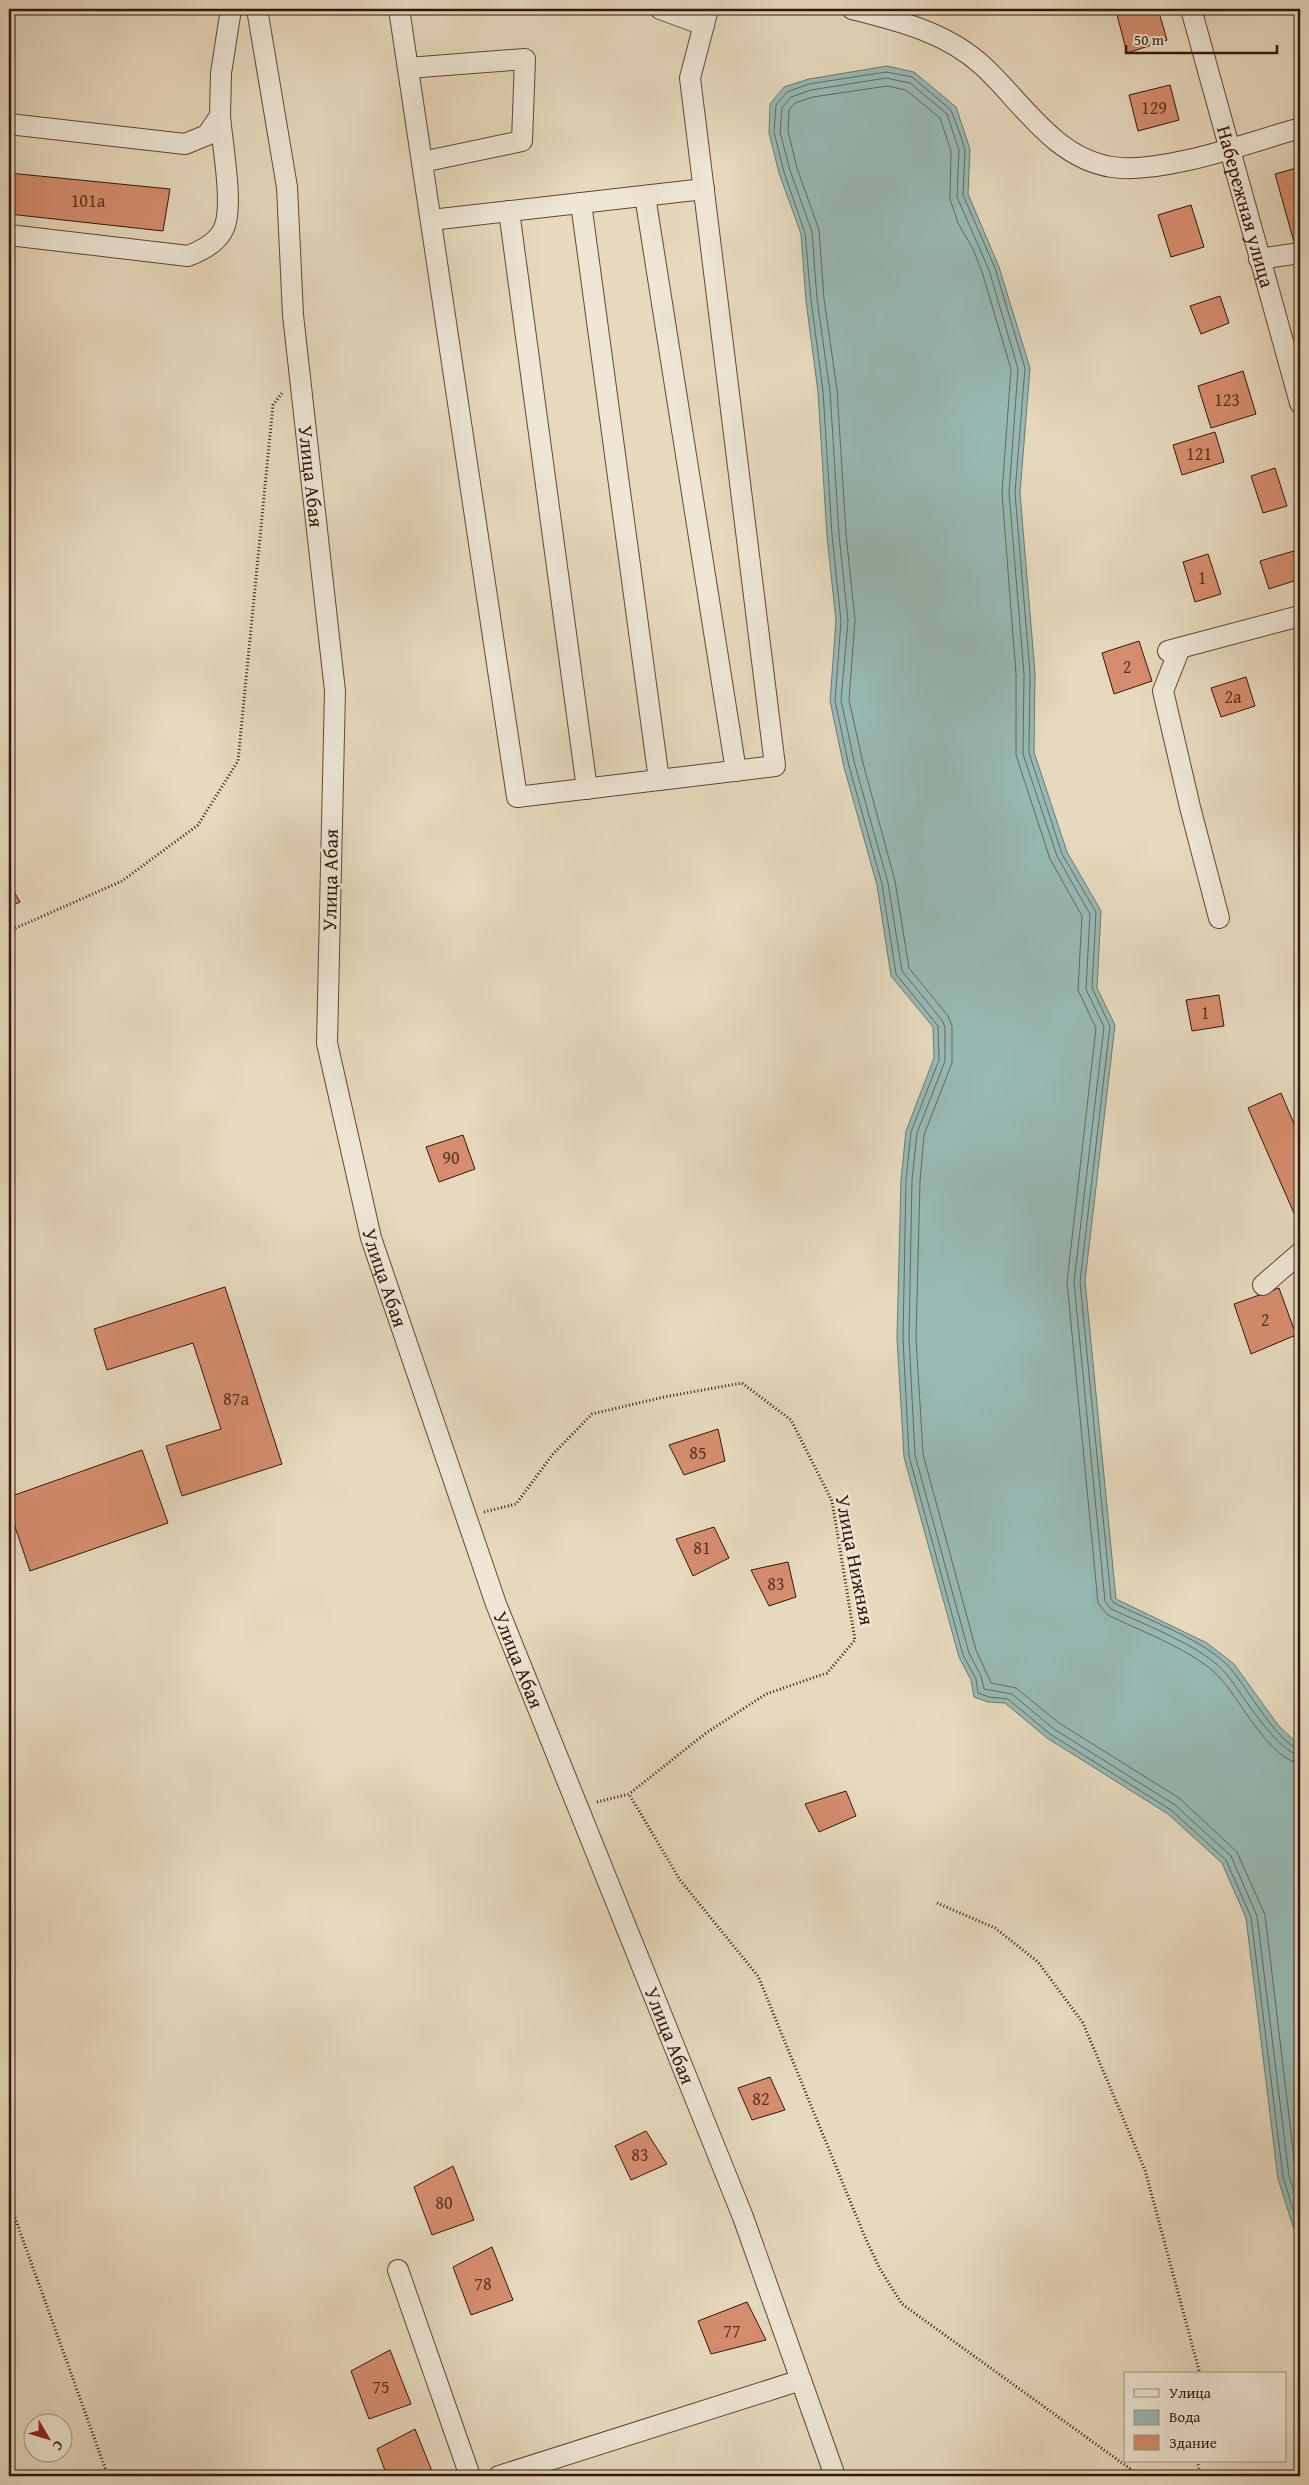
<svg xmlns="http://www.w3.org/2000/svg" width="1309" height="2485" font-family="'Gentium Book Plus',serif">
  <rect width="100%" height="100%" fill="#e7d9be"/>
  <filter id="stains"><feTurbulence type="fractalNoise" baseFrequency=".004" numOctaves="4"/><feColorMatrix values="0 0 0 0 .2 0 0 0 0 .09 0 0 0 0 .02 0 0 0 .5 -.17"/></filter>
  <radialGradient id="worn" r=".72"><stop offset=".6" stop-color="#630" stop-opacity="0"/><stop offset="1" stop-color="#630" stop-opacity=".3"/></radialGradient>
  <polygon fill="#97bab5" stroke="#6e7971" points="887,66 914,72 956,107 970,149 968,194 999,267 1030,368 1020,493 1035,673 1034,752 1067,852 1101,911 1097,988 1115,1025 1085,1281 1116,1599 1207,1643 1234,1664 1278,1725 1300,1746 1300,2248 1278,2179 1246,1918 1222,1863 1168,1814 1047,1738 1005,1703 988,1702 974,1697 971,1680 959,1657 904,1457 897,1338 901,1180 906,1131 934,1058 933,1027 891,976 877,885 844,767 830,701 836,621 827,536 818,392 806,301 801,234 779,173 769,133 770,104 784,87 809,79"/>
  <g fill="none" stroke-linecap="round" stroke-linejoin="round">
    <g stroke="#646960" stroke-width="1">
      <path d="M1300,1749C1280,1747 1245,1685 1231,1669C1207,1641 1148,1620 1114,1603L1111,1599L1080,1282L1110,1026L1092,988L1096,912L1062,854L1029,753L1030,673L1015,493L1025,368L995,268L963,195L965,150L960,134L951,110L912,77L886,72L809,84L787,92L776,105L774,132L784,172L805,233L811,300L823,391L832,535L841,621L835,701L849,766L882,884L896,974L938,1026L939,1060L911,1132L906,1180L903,1338L909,1456L963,1655L976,1679L978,1693L989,1697L1008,1699L1050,1734L1171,1810L1226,1860L1251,1917L1283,2177L1300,2232"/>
      <path d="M1300,1755C1278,1754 1241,1692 1227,1675C1207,1648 1143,1624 1111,1609L1105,1601L1074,1282L1104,1027L1086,989L1090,914L1057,856L1023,754L1024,674L1009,493L1018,369L989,270L957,197L959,150L947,114L910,83L886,78L811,90L791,97L782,108L780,132L790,170L812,232L817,299L830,391L839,535L848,621L841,700L855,765L888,883L902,971L942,1020L945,1027V1061L917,1133L912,1180L909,1338L915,1455L969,1653L981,1676L984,1689L1012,1694L1054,1729L1175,1805L1231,1856L1257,1916L1289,2176L1300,2211"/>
      <path d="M1300,1763C1272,1762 1239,1699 1221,1679C1198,1652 1140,1631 1108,1615L1098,1603L1067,1282L1096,1028L1078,990L1082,916L1050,859L1016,755V674L1002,493L1011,369L982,272L973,249L958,223L950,199L951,151L940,118L906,90L887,86L813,97L795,103L789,110L788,131L797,168L819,230L824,299L837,390L846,534L855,620L849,700L863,763L895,881L909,968L948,1016L952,1026V1063L924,1135L920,1181L916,1338L923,1454L976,1650L991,1683L1016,1688L1059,1723L1179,1798L1237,1852L1265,1915L1296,2175L1300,2187"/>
    </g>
  </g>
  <g fill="#d68d6f" stroke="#31180b">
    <polygon points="1123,9 1138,9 1140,13 1158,9 1167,40 1127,53 1116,11"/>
    <polygon points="1170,85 1179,120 1138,131 1129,95"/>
    <polygon points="1300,167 1300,241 1294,242 1275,174"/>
    <polygon points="9,173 170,189 163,231 9,214"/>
    <polygon points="1191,205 1204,247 1171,257 1158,215"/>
    <polygon points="1220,296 1229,323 1201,334 1190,306"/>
    <polygon points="1243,371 1256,414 1211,428 1198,386"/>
    <polygon points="1215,432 1224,462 1182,475 1173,445"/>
    <polygon points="1275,468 1287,506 1263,513 1251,476"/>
    <polygon points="1297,550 1300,562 1300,579 1269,589 1260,561"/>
    <polygon points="1208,554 1221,594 1195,602 1183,562"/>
    <polygon points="1139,641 1152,681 1114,694 1102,653"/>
    <polygon points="1246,677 1255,706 1221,717 1211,688"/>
    <polygon points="9,883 20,902 9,907"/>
    <polygon points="1219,995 1224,1026 1192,1031 1186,1000"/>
    <polygon points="1281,1093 1300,1138 1300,1227 1248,1108"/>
    <polygon points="463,1135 475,1169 439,1182 426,1147"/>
    <polygon points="225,1287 282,1464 182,1496 166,1446 221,1429 193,1343 107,1370 94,1329"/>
    <polygon points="1279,1288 1296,1335 1251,1354 1234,1304"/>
    <polygon points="718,1429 725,1461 684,1475 669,1445"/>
    <polygon points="142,1450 168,1523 30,1571 9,1509 9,1497"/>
    <polygon points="714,1527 729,1558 693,1576 676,1539"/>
    <polygon points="788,1562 796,1597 769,1606 751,1570"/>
    <polygon points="846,1791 856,1816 819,1832 805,1804"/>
    <polygon points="770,2077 785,2110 752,2120 738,2088"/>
    <polygon points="646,2131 667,2164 631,2180 615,2146"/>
    <polygon points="453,2166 474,2220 432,2235 414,2187"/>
    <polygon points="492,2247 513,2300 471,2315 453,2267"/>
    <polygon points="747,2302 766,2340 711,2354 698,2321"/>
    <polygon points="390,2350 411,2404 369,2419 351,2371"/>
    <polygon points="415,2429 434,2476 387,2476 377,2449"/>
  </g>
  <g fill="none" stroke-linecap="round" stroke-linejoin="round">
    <defs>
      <g id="minor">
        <path id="s1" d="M257,9L287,187L293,315L335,691L327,1043L371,1238L496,1604L743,2217L835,2476"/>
        <polyline points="399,9 517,797 775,766 690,78 708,9"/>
        <polyline points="660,9 704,25"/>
        <path d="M852,9C899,21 946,32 983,66C1022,102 1054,158 1112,167C1161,175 1251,142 1300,128"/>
        <path id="s2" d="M1191,9L1300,403"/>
        <polyline points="408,68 525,59 522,141 422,162"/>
        <polyline points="9,124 185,144 207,135 220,116 221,73 231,9"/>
        <polyline points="645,196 736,771"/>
        <polyline points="581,203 659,780"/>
        <polyline points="509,211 587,789"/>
        <polyline points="431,220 704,189"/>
        <path d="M9,235L188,256C201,251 218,243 224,228C234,206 222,143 220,116"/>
        <polyline points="1259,259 1300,253"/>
        <polyline points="1180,648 1163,691 1190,807 1219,918"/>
        <polyline points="1168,651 1300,616"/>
        <polyline points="1263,1285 1300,1253"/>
        <polyline points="398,2270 470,2476"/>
        <polyline points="499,2476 801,2380"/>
      </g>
    </defs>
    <use href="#minor" stroke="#5e4838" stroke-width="22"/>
    <g stroke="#31180b" stroke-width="3" stroke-dasharray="1 2.5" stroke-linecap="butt">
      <polyline points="9,931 122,881 198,825 238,761 273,405 282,393"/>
      <polyline points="484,1512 516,1504 553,1454 592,1414 664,1397 742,1383 791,1420 832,1501 855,1640 827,1673 766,1694 706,1733 629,1794"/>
      <polyline points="597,1802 629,1794 680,1880 758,1976 864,2235 880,2269 902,2304 1140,2476"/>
      <polyline points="937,1903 995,1928 1038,1962 1083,2023 1145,2170 1200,2374"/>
      <polyline points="9,2201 108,2476"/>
      <polyline points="1197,2461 1201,2476"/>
    </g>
    <use href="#minor" stroke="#efe6d5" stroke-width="20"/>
  </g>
  <g text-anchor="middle" stroke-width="5" stroke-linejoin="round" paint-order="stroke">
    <g font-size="18" fill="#5a3524">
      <text x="1154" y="114">129</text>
      <text x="88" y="207">101а</text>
      <text x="1227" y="406">123</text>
      <text x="1199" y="460">121</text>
      <text x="1202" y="584">1</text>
      <text x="1127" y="673">2</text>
      <text x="1233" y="703">2а</text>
      <text x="1205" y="1019">1</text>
      <text x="451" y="1164">90</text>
      <text x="1265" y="1326">2</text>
      <text x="236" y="1405">87а</text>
      <text x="698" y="1459">85</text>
      <text x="702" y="1554">81</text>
      <text x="776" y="1590">83</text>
      <text x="761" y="2105">82</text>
      <text x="640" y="2161">83</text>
      <text x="444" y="2209">80</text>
      <text x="483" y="2290">78</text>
      <text x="732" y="2337">77</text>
      <text x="381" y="2393">75</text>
    </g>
    <g font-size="20" fill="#31180b" stroke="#efe6d5">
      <text dy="7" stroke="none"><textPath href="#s2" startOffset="205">Набережная улица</textPath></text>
      <text dy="7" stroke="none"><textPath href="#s1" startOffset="471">Улица Абая</textPath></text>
      <text transform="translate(330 880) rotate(-89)" y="7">Улица Абая</text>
      <text dy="7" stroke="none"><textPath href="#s1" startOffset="1281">Улица Абая</textPath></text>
      <text transform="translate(855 1560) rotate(79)" y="7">Улица Нижняя</text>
      <text dy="7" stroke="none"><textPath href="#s1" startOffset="1686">Улица Абая</textPath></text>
      <text dy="7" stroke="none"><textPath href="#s1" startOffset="2091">Улица Абая</textPath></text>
    </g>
  </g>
  <rect width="1309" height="2485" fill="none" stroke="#e7d9be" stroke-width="30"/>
  <rect x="10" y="10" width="1289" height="2465" fill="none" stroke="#31180b" stroke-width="2.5"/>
  <rect x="15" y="15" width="1279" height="2455" fill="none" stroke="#31180b"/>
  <rect x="1124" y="2372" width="162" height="90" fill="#efe6d5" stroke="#a39484"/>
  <rect x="1134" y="2389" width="25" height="8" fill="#efe6d5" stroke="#a39484"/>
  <text x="1169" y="2398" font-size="15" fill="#31180b">Улица</text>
  <rect x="1134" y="2410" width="25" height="15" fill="#97bab5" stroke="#a39484"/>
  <text x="1169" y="2422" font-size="15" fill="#31180b">Вода</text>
  <rect x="1134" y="2435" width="25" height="15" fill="#d68d6f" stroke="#a39484"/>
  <text x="1169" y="2448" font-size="15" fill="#31180b">Здание</text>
  <g transform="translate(48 2438) rotate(128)"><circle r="24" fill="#efe6d5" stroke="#a39484"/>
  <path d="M0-4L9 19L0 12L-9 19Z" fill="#8f2418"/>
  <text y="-8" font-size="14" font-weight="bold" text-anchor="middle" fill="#31180b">С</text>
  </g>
  <path d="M1126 45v8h151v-8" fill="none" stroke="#31180b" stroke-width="2.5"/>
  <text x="1134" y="45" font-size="15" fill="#31180b" stroke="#efe6d5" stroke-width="4" paint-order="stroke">50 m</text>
  <rect width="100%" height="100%" filter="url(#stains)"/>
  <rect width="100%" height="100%" fill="url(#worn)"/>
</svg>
